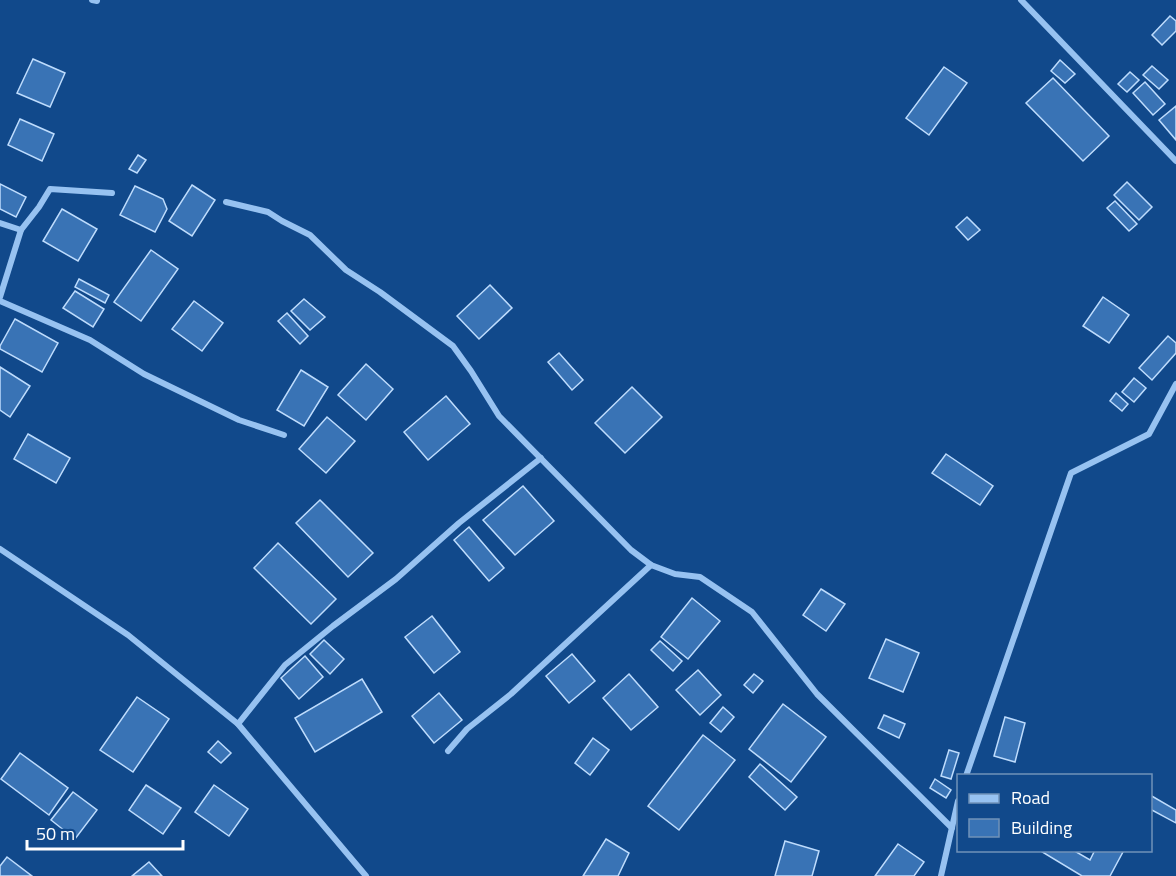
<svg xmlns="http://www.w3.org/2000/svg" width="1176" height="876" font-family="'Titillium Web',sans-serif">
  <rect width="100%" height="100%" fill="#11498b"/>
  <g fill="#3973b5" stroke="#bedcfd" stroke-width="1.5">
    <polygon points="1170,16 1176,21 1176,31 1162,45 1152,35"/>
    <polygon points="33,59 65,73 50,107 17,93"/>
    <polygon points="1060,60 1075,74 1065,83 1051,71"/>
    <polygon points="1152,66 1168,80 1159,89 1143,75"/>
    <polygon points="944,67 967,83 929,135 906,118"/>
    <polygon points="1130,72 1139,80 1127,92 1118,84"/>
    <polygon points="1053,78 1109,136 1083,161 1026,103"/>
    <polygon points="1145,82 1165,104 1153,115 1133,93"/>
    <polygon points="1176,106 1176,140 1159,120"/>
    <polygon points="20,119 54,134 42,161 8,145"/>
    <polygon points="138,155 146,160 137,173 129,169"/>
    <polygon points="1127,182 1152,207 1139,220 1114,195"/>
    <polygon points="0,184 26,197 16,217 0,209"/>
    <polygon points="192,185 215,200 192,236 169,221"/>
    <polygon points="135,186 163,199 167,209 155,232 120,215"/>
    <polygon points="1115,201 1137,224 1129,231 1107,208"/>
    <polygon points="62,209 97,229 78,261 43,241"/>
    <polygon points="967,217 980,230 968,240 956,227"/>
    <polygon points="151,250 178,269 141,321 114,302"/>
    <polygon points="79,279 109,295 105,303 75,287"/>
    <polygon points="490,285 512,308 479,339 457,316"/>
    <polygon points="75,291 104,309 93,327 63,308"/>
    <polygon points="1103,297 1129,315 1109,343 1083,326"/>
    <polygon points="304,299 325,317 310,330 291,311"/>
    <polygon points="194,301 223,323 202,351 172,329"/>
    <polygon points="287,313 308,336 300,344 278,321"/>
    <polygon points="15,319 58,343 42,372 0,349 0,346"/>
    <polygon points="1168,336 1176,343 1176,353 1152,380 1139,368"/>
    <polygon points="559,353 583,380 572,390 548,362"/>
    <polygon points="366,364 393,389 366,420 338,395"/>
    <polygon points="0,367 30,386 10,417 0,410"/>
    <polygon points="301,370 328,387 304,426 277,410"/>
    <polygon points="1134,378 1146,388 1134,402 1122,392"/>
    <polygon points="632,387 662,417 625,453 595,423"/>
    <polygon points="1116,393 1128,404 1122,411 1110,401"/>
    <polygon points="446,396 470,424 428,460 404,432"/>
    <polygon points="327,417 355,441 326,473 299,449"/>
    <polygon points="28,434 70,458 56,483 14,459"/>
    <polygon points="946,454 993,486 980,505 932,473"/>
    <polygon points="523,486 554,521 515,555 483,520"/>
    <polygon points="320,500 373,553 348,577 296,523"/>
    <polygon points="469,527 504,568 489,581 454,540"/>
    <polygon points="278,543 336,599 311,624 254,568"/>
    <polygon points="821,589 845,604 826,631 803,615"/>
    <polygon points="692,598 720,621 688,659 661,637"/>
    <polygon points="432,616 460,652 434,673 405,637"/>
    <polygon points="886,639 919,653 903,692 869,678"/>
    <polygon points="324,640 344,659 330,674 310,654"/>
    <polygon points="660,641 682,661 673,671 651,650"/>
    <polygon points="572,654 595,681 569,703 546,676"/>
    <polygon points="305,656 323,677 299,699 281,678"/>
    <polygon points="698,670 721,695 700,715 676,690"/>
    <polygon points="629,674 658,707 631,730 603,698"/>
    <polygon points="754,674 763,681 753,693 744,685"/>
    <polygon points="362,679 382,712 315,752 295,718"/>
    <polygon points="439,693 462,720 434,743 412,716"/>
    <polygon points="137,697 169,719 133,772 100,750"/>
    <polygon points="783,704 826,737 791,782 749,749"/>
    <polygon points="723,707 734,717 721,732 710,723"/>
    <polygon points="884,715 905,724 899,738 878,728"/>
    <polygon points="1005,717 1025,723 1015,762 994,756"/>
    <polygon points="703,735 735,760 679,830 648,806"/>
    <polygon points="593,738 609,750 590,775 575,763"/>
    <polygon points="218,741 231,753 221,763 208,752"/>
    <polygon points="949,750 959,753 951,779 941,776"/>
    <polygon points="20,753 68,788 49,815 1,779"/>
    <polygon points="760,764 797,797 785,810 749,777"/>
    <polygon points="935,779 951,790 946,798 930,788"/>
    <polygon points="146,785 181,808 163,834 129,810"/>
    <polygon points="214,785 248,809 229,836 195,812"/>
    <polygon points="73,792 97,810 75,839 51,820"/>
    <polygon points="1150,795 1176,810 1176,823 1150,809"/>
    <polygon points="606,839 629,853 618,876 583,876"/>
    <polygon points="785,841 819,851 812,876 775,876"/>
    <polygon points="898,844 924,862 914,876 875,876"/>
    <polygon points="1039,850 1073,850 1090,860 1095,850 1124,850 1110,876 1082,876"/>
    <polygon points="7,857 32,876 0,876 0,866"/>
    <polygon points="149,862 162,876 132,876"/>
  </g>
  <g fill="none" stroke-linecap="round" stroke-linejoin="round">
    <g stroke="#97c2f1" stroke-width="6">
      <polyline points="92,0 97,1"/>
      <polyline points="1021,0 1176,161"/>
      <polyline points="226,202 268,212 282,221 310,235 346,270 380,292 453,346 471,371 499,416 631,550 651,565 675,574 700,577 752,612 817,694 952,828"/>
      <polyline points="0,223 21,230"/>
      <polyline points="0,297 21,230 39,207 50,189 112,193"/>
      <polyline points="0,301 90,340 144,374 239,420 284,435"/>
      <polyline points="0,549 128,635 238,724 366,876"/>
      <polyline points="238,724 285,665 333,626 396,579 459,523 541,458"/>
      <polyline points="448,751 467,729 511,694 651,565"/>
      <polyline points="966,776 1071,473 1149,434 1176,384"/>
      <polyline points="941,876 958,801"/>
    </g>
  </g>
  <rect x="957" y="774" width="195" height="78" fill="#11498b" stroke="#7092b9" stroke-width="1.5"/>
  <rect x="969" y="794" width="30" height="9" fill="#97c2f1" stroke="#7092b9" stroke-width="1.5"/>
  <text x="1011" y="804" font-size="18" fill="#ffffff">Road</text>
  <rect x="969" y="819" width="30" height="18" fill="#3973b5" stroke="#7092b9" stroke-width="1.5"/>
  <text x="1011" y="834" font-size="18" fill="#ffffff">Building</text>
  <path d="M27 840v9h156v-9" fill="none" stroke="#ffffff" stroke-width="3"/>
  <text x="36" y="840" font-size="18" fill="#ffffff" stroke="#11498b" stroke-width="4.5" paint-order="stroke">50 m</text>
</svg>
